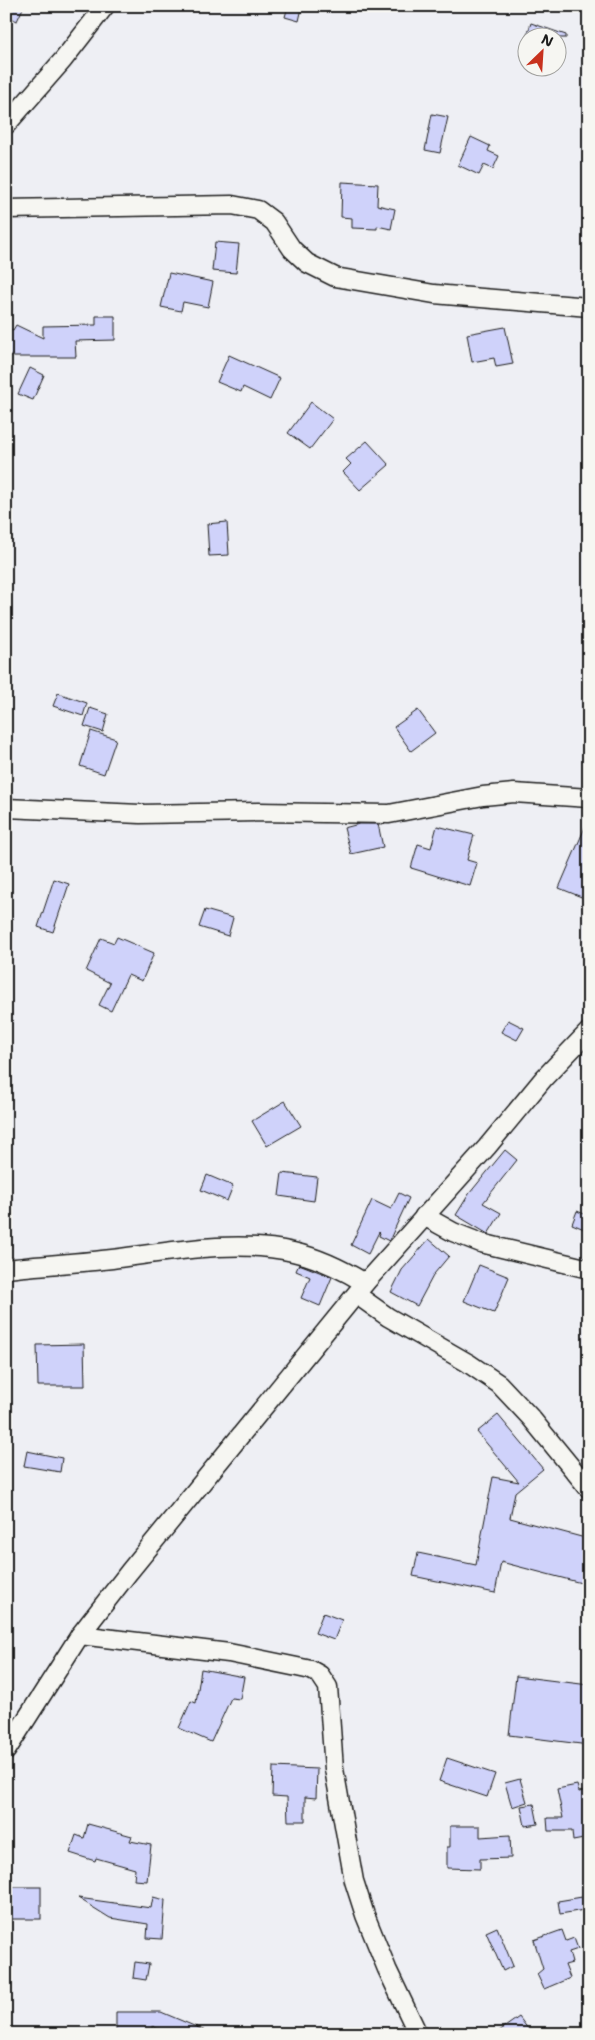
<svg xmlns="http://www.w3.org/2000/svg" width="595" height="2040" font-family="'Shantell Sans',sans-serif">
  <rect width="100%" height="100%" fill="#eeeff4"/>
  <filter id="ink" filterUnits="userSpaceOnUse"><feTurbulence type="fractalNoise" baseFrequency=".02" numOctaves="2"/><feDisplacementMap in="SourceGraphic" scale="10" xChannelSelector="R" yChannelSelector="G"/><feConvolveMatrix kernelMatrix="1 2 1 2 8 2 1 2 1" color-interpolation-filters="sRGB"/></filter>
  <g filter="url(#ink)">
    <g fill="#cfd2fa" stroke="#1c1c1c">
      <polygon points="6,6 24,6 17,21 6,15"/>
      <polygon points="288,6 302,8 299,21 285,17"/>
      <polygon points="531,23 566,35 566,38 526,38"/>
      <polygon points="432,114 448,117 440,153 425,150"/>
      <polygon points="471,137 490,146 488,151 499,156 493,169 484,165 479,175 458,165"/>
      <polygon points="342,182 378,184 377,205 395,209 391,229 377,226 377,229 352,228 352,218 341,217"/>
      <polygon points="215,242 239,244 236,273 212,271"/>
      <polygon points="169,273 213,282 208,307 183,302 181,311 161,307"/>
      <polygon points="96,316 115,316 115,340 75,341 76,357 14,357 6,353 6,327 13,330 16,325 43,338 43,326 96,325"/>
      <polygon points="505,327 513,364 496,367 494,358 472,362 467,334"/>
      <polygon points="229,355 280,378 270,400 243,387 241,392 217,382"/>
      <polygon points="30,368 44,375 33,400 18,394"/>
      <polygon points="311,402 333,419 310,449 288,433"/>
      <polygon points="367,441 389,465 360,490 343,472 351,464 346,459"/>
      <polygon points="227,522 229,555 209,556 207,524"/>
      <polygon points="58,693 87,703 83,716 53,706"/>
      <polygon points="90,708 108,714 103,732 84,726"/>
      <polygon points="418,710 435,733 411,751 394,727"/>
      <polygon points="91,731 116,739 104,774 80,766"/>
      <polygon points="589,818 589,900 559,888"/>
      <polygon points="359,824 378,824 383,847 351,854 344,828"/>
      <polygon points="437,826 474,835 467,860 477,863 470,886 411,868 418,844 431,848"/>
      <polygon points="54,879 69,884 53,932 38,927"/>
      <polygon points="205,910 233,918 228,936 199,927"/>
      <polygon points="117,937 154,953 142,981 128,975 111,1011 99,1005 110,983 86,971 101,938 114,943"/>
      <polygon points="508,1020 524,1028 517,1040 501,1032"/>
      <polygon points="285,1101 301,1126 267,1146 252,1121"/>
      <polygon points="505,1150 517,1160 483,1203 501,1213 488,1234 456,1215 469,1194"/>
      <polygon points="282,1173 317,1177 314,1201 279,1196"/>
      <polygon points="207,1175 233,1186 227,1201 201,1190"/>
      <polygon points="399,1193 409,1198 389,1241 379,1236 380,1233 379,1232 368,1254 351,1245 372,1200 391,1209"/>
      <polygon points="577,1211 589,1216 589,1231 572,1224"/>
      <polygon points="429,1239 449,1256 434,1274 417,1306 391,1292 402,1270"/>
      <polygon points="299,1264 332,1277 320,1306 301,1298 310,1277 296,1271"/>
      <polygon points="479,1265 509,1277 494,1313 464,1301"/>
      <polygon points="84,1344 85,1386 38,1386 37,1345"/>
      <polygon points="498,1415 543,1469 515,1492 510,1518 589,1539 589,1585 501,1562 495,1593 413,1576 418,1553 476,1565 493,1477 519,1482 477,1432"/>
      <polygon points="27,1451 62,1458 60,1472 24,1466"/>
      <polygon points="323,1613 342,1620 334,1640 315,1633"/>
      <polygon points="201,1669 244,1677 240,1699 231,1698 211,1742 179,1728 191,1701 196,1703"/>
      <polygon points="516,1676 589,1685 589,1745 509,1735"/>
      <polygon points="447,1758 495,1774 487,1797 439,1781"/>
      <polygon points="273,1767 317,1769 316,1798 305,1797 305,1821 288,1821 287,1797 272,1796"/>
      <polygon points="520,1779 527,1802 512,1807 505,1783"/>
      <polygon points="577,1785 579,1792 589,1790 589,1838 573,1841 572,1831 548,1831 547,1818 563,1818 557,1789"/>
      <polygon points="534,1804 538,1824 525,1826 521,1806"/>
      <polygon points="88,1824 132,1836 130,1841 151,1845 147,1881 134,1880 135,1869 96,1858 95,1861 70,1853 76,1835 84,1838"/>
      <polygon points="450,1826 480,1826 480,1837 510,1835 511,1858 480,1859 480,1869 447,1868 447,1847 450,1847"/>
      <rect x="6" y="1887" width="35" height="32"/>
      <polygon points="153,1897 165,1900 162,1939 147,1938 148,1924 110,1918 78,1898 151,1908"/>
      <polygon points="582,1897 584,1910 560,1914 558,1901"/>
      <polygon points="497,1927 513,1966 503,1971 486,1932"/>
      <polygon points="562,1930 566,1941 574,1938 578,1949 569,1952 572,1963 565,1965 570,1978 544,1989 537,1974 543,1969 534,1940"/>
      <polygon points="135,1962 149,1964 146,1980 133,1978"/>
      <polygon points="116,2012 161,2012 213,2034 171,2034 152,2026 152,2034 116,2033"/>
      <polygon points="519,2017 532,2034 495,2034"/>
    </g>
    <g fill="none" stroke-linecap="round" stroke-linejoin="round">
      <defs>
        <g id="minor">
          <polyline points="6,125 63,60 105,6"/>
          <polyline points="6,209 232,205 258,210 274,222 292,249 307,263 335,277 434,294 589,307"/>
          <polyline points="6,808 140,814 258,812 389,814 483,796 514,793 589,798"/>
          <polyline points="424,1216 453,1232 481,1243 589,1269"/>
          <path d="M6,1269C41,1265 77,1263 112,1259C168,1252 238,1239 293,1252C320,1258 342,1269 365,1283"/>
          <polyline points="357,1295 388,1317 468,1363 499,1384 531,1418 589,1489"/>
          <polyline points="80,1635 229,1653 297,1667 311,1670 320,1675 328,1687 334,1769 354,1881 365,1915 387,1969 418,2034"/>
          <polyline points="6,1751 80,1635 129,1572 365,1283 487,1147 544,1078 589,1031"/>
        </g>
      </defs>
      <use href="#minor" stroke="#1c1c1c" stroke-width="21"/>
      <use href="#minor" stroke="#f6f6f2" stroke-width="18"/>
    </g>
  </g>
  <rect width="595" height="2040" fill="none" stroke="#f6f6f2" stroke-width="25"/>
  <rect x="12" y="12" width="570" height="2015" fill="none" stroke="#1c1c1c" stroke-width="2" filter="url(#ink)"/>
  <g transform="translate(542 52) rotate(25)"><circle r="24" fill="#f6f6f2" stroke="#9f9f9c"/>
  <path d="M0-4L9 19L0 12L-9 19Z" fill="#c8321e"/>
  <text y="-8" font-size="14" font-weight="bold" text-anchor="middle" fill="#1c1c1c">N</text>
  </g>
</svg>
